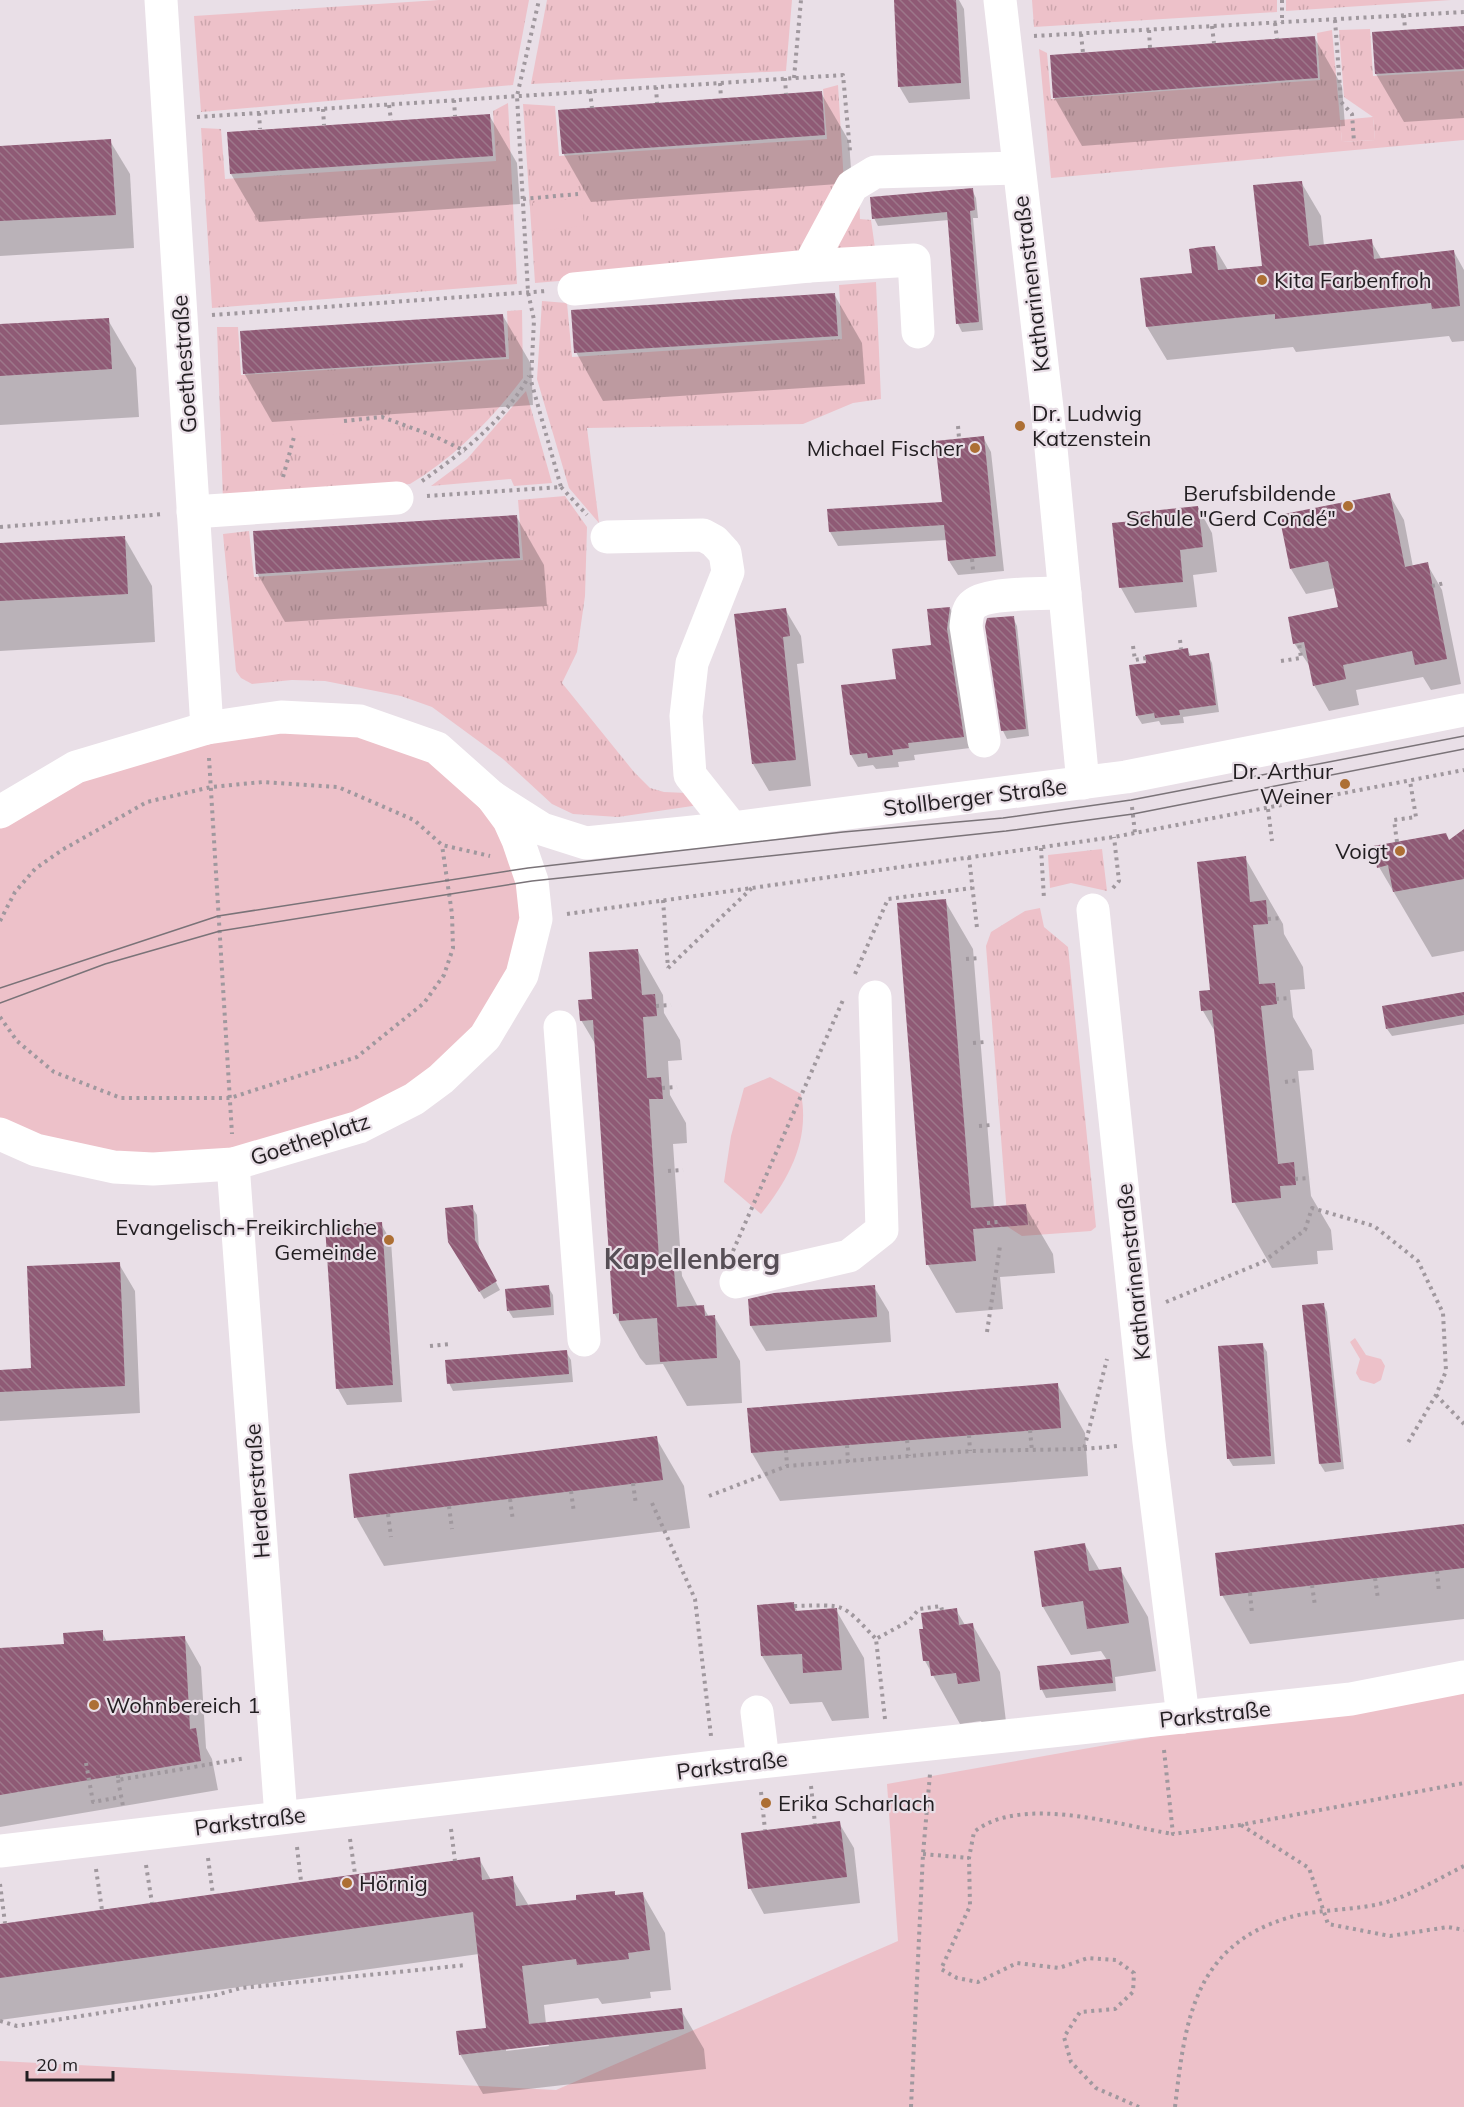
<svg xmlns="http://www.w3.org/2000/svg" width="1464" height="2107" font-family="Mulish,sans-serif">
  <defs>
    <pattern id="grass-tufts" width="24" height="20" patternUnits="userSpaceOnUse" patternTransform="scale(1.5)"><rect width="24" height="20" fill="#edc1c9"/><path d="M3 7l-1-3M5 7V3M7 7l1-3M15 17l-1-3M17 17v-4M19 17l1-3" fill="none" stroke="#cba5ac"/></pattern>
    <pattern id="building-back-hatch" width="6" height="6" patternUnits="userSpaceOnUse" patternTransform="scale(1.5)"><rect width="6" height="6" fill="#8f5a75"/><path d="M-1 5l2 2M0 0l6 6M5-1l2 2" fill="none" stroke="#9d778a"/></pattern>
  </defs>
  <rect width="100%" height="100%" fill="#e9dfe7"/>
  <g fill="url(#grass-tufts)">
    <polygon points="439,0 529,0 513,85 201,112 194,16"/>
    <polygon points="547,0 792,0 786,71 531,84"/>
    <polygon points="1032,0 1277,0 1277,12 1034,27"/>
    <polygon points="1286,0 1451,0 1286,11"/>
    <polygon points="1370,29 1373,76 1464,71 1464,140 1051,178 1039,49 1047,53 1051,99 1320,80 1317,33 1332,30 1342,142 1375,140 1373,117 1344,97 1339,30"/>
    <polygon points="838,85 844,183 804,261 535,283 523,104 555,106 559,156 827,139 823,89"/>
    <polygon points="508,103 517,284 212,308 201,128 221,129 225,179 496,161 493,111"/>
    <polygon points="859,194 860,219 871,220 876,255 825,257"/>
    <polygon points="876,282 881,399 853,403 803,424 587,428 599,523 569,488 537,379 542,301 567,303 572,357 842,339 839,285"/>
    <path d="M522,310L523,378C491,420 455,457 410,484L223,501L217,327H238L241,375L509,359L507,311Z"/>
    <polygon points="526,391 552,483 514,486 511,479 431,486 467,459"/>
    <polygon points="565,496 587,527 585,596 577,652 562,683 634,772 650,788 664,792 687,793 699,805 618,817 573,814 552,804 503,759 432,707 401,696 325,681 292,680 252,684 241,678 236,671 223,534 249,531 254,577 523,560 518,500"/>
    <polygon points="1102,849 1107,891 1071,883 1050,888 1048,855"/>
    <polygon points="1040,908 1044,927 1068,947 1096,1227 1091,1231 1022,1236 1008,1227 986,946 991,932 1025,911"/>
  </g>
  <g fill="#edc1c9">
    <polygon points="1373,117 1375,140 1342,142 1340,120"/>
    <polygon points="581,198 584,226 535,231 533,203"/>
    <polygon points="340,411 347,433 294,437 293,414"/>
    <polygon points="281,717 437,748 528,868 514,990 414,1099 153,1169 0,1134 0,812 12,804"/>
    <path d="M770,1077L801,1094C810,1140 789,1179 761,1214L724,1182L731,1136L744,1088Z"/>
    <polygon points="1355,1338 1366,1355 1381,1359 1385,1366 1381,1380 1374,1384 1360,1380 1356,1373 1360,1359 1350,1342"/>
    <polygon points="1464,1693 1464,2107 0,2107 0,2061 556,2090 898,1941 887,1784 1275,1715"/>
  </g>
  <g fill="#0003" fill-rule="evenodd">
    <polygon points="895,0 959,0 964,9 970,99 909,103 899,86"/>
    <polygon points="1464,28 1464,118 1404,122 1376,74"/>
    <polygon points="1314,37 1342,86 1345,126 1082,146 1054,97"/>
    <polygon points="821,93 849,141 852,183 591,202 563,153"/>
    <polygon points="489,115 517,163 520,204 259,222 231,174"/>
    <polygon points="110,141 130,174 134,248 0,256 0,147"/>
    <polygon points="1301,182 1321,216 1324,246 1371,241 1382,260 1454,252 1464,270 1464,341 1452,342 1449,336 1296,352 1293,347 1167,360 1147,327 1215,248 1228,270 1264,267"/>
    <polygon points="972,190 976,198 978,218 973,218 983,330 962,332 958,324 949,220 878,226 874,218"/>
    <polygon points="834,294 862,343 865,384 603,401 576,352"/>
    <polygon points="503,316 531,364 533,405 272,422 244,373"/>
    <polygon points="108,320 136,368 139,417 0,425 0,326"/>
    <polygon points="983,437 991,452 1004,571 958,575 949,561 947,540 838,546 830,532 829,510 943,503"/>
    <polygon points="1389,494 1404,520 1413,567 1427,564 1442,590 1461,684 1431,690 1423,677 1356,690 1359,705 1329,711 1314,685 1311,668 1294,643 1340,609 1335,588 1306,594 1291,569"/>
    <polygon points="1198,507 1212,533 1217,572 1193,575 1197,607 1135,613 1121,588 1114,525"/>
    <polygon points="516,516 544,565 547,606 285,622 257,573"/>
    <polygon points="124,537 152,586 155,642 0,651 0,545"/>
    <polygon points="950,608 956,620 970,748 914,755 915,760 898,762 899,767 876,769 873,765 858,767 851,755 843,687 897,681 932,646"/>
    <polygon points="785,609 801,636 804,663 797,664 811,786 769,791 753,764"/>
    <polygon points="1013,618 1017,626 1029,736 1007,739 1003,731"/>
    <polygon points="1187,650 1192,657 1208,655 1212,663 1219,712 1183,717 1184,723 1161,725 1159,721 1142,724 1137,716"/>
    <polygon points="1464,830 1464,951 1432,957 1379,867 1450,842"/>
    <polygon points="1245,858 1283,924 1284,934 1303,967 1305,989 1290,990 1293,1017 1312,1050 1314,1070 1298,1071 1311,1196 1331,1230 1333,1250 1317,1251 1318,1264 1272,1268 1234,1202 1217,1035 1203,1011 1212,991"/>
    <polygon points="945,901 973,949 994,1208 1025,1206 1053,1254 1055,1273 1000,1277 1003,1309 956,1313 928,1265"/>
    <polygon points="638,951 663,995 664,1013 680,1040 682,1060 668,1061 670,1095 686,1123 687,1143 673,1144 682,1276 698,1307 703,1307 709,1317 714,1316 740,1361 742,1403 687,1406 663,1364 646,1365 640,1358 614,1313 597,1047 581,1020 594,1000"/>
    <polygon points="1464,993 1464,1024 1392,1036 1387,1029"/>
    <polygon points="472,1207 477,1215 479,1250 500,1290 484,1299 449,1241"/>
    <polygon points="381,1224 391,1241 402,1402 347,1405 338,1389"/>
    <polygon points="119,1264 135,1291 140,1413 0,1421 0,1372 32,1370"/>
    <polygon points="548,1287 553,1295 554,1315 513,1318 508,1310"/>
    <polygon points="874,1287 889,1312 891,1342 766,1351 751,1326"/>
    <polygon points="1323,1304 1327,1312 1344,1469 1325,1472 1320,1464"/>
    <polygon points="1262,1344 1267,1352 1275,1464 1233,1466 1228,1458"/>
    <polygon points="566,1352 571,1360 573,1382 453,1391 449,1383"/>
    <polygon points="1057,1384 1085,1433 1088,1476 780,1501 752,1453"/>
    <polygon points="656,1438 684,1486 690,1528 384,1566 356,1517"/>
    <polygon points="1464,1529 1464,1619 1250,1644 1222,1595"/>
    <polygon points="1085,1545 1100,1571 1120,1569 1148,1617 1156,1671 1115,1677 1116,1691 1046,1698 1042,1690 1039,1668 1107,1660 1101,1651 1071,1655 1043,1607"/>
    <polygon points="793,1604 798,1612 836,1610 864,1658 869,1718 832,1721 822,1702 790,1704 762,1656 759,1606"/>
    <polygon points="956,1610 965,1625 972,1624 1000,1672 1007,1730 987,1732 981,1721 960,1724 925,1661 925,1630"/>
    <polygon points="102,1632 107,1642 184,1637 201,1667 206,1748 212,1759 218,1790 0,1827 0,1649 65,1645"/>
    <polygon points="839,1823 854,1848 860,1903 764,1914 750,1888"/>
    <path d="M479,1859L491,1880L512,1878L529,1906L578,1901L614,1893L616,1896L642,1893L665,1933L671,1990L650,1992L651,1998L602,2004L598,1998L544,2005L546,2024L681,2010L704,2049L706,2069L483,2094L460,2054L488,2030L479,1954L0,2020V1925ZM548,2043L549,2046L506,2051V2048Z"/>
  </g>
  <g fill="url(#building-back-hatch)">
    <polygon points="894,0 956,0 961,83 898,87"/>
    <polygon points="1464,26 1464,69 1375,74 1372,32"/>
    <polygon points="1315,36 1318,78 1053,98 1050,55"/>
    <polygon points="822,91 825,135 562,154 558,110"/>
    <polygon points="490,114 493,156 230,174 227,132"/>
    <polygon points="111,139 116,215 0,221 0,146"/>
    <polygon points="1302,181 1309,246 1372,239 1374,259 1454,250 1460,306 1432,309 1431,303 1275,319 1275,314 1146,327 1140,278 1192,273 1189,249 1202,247 1215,246 1218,270 1262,266 1253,185"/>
    <polygon points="973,188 975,210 970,211 979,322 956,324 947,212 872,219 870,197"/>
    <polygon points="835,293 838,336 574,353 571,310"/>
    <polygon points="503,314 506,357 243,374 240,331"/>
    <polygon points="109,318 112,369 0,376 0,324"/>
    <polygon points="984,436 996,556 948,561 944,525 829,532 827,509 942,502 935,441"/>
    <polygon points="1390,493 1405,567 1428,562 1447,659 1415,665 1412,651 1343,665 1346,679 1313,686 1304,642 1293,644 1288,617 1338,607 1328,561 1290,569 1279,515"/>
    <polygon points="1198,506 1203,547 1180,550 1183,582 1119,588 1112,523 1132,521 1131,513"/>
    <polygon points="517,515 520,558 256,574 253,531"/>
    <polygon points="125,536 128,594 0,601 0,543"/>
    <polygon points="950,607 947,629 964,737 908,743 909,748 892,750 893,755 868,758 867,753 850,755 841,685 896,679 892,649 931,645 927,609"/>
    <polygon points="786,608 790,636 783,637 796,760 752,764 734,614"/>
    <polygon points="1014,616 1026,729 1001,731 985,626 987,618"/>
    <polygon points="1188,648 1189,656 1209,653 1216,705 1179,710 1180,715 1155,718 1154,713 1136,716 1129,665 1146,663 1145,655"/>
    <polygon points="1464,829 1464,879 1393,892 1388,865 1377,868 1373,846 1446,833 1449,840"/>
    <polygon points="1246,856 1250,902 1266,900 1268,924 1253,925 1259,984 1275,983 1277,1004 1261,1006 1278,1164 1294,1162 1296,1185 1280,1186 1281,1198 1232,1203 1212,1010 1201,1011 1199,991 1210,990 1197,862"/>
    <polygon points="946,899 971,1208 1026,1204 1028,1225 973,1229 976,1261 926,1265 897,903"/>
    <polygon points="638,949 642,995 655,994 657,1016 643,1017 647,1078 661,1077 663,1099 649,1099 659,1259 673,1258 677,1307 704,1305 705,1316 715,1315 717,1358 660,1362 657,1318 619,1321 619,1313 613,1314 593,1020 580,1021 578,1000 592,999 589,952"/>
    <polygon points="1464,992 1464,1015 1386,1029 1382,1006"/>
    <polygon points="473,1205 475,1240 497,1281 479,1292 448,1242 445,1208"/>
    <polygon points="382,1222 393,1385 336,1389 325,1226"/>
    <polygon points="120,1262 125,1386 0,1392 0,1370 31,1368 27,1266"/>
    <polygon points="549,1285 551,1307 507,1311 505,1289"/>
    <polygon points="875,1285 877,1317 750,1326 748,1299 774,1293"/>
    <polygon points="1324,1303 1341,1462 1319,1464 1302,1305"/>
    <polygon points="1263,1343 1271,1456 1227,1459 1218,1346"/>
    <polygon points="567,1350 569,1374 447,1384 445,1360"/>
    <polygon points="1058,1383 1061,1428 751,1453 747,1408"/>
    <polygon points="657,1436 663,1480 354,1518 349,1474"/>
    <polygon points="1464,1524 1464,1568 1220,1596 1215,1553"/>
    <polygon points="1085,1543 1089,1571 1121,1567 1129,1623 1087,1629 1083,1601 1042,1607 1034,1551"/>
    <polygon points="794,1602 795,1611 837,1608 842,1670 803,1673 802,1654 761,1656 757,1605"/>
    <polygon points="957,1608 959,1625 973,1623 980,1681 958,1684 956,1673 931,1676 929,1661 923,1661 919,1629 923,1629 921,1613"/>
    <polygon points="103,1630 103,1641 185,1636 190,1729 196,1728 201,1761 0,1795 0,1648 64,1644 63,1633"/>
    <polygon points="1110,1659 1113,1683 1040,1690 1037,1666"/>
    <polygon points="840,1821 847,1877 748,1889 741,1833"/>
    <polygon points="480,1857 482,1880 513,1876 516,1906 576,1900 576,1895 615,1891 615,1895 643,1892 650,1950 628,1953 629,1959 577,1965 576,1959 522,1966 529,2024 682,2008 684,2029 459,2055 456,2031 486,2028 473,1912 0,1978 0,1924"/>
  </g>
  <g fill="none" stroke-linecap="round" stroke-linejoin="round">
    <g stroke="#a0989e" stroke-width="4" stroke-dasharray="3 4.5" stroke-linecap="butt">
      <polyline points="1282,0 1282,23"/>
      <polyline points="1404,15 1405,30"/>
      <polyline points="1335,20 1341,102 1352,114 1354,142"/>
      <polyline points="1275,23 1277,39"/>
      <polyline points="1212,26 1214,43"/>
      <polyline points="1149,30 1150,48"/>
      <polyline points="1081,34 1083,53"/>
      <polyline points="1034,36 1464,12"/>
      <polyline points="785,78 786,94"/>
      <polyline points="794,78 801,0"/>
      <polyline points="720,83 721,98"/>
      <polyline points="656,87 657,103"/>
      <polyline points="590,91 592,108"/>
      <polyline points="454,100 455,116"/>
      <polyline points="389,105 391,120"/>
      <polyline points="323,109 324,125"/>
      <polyline points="259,113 260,129"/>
      <polyline points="197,117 843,75 850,151"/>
      <polyline points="523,199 578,194"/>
      <polyline points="212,315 546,291"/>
      <polyline points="344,421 382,417 434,436 465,451"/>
      <polyline points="958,426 959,438"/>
      <polyline points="283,477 294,437"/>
      <path d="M422,481C462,453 505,420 529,376"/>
      <polyline points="561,487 587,515"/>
      <polyline points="427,496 561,487 531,381 534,320 528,292 517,96 539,0"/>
      <polyline points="0,527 164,514"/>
      <polyline points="972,559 973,570"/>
      <polyline points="1432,586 1445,583"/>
      <polyline points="1180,640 1181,649"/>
      <polyline points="1133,646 1135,660 1146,658"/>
      <polyline points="1281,661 1301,658 1299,643"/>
      <polyline points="209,758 232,1134"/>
      <polyline points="1132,807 1135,833"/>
      <polyline points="1268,809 1272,841"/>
      <polyline points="1397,842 1394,820 1416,817 1410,781"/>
      <polyline points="1041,848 1044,899"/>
      <polyline points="969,857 977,928"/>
      <polyline points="1113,888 1119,881 1114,837"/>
      <polyline points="663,900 668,968"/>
      <polyline points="567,914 1114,837 1464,770"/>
      <polyline points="1268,919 1281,918"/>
      <polyline points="0,921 15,892 35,869 62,850 147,802 211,787 263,782 338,787 414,820 442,845 490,856"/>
      <polyline points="966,959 979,958"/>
      <polyline points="668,968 754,886"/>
      <polyline points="855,974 888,899 972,888"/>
      <polyline points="1276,999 1289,998"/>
      <polyline points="656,1006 671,1005"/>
      <polyline points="0,1017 17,1041 54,1072 121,1098 230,1098 357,1057 424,1003 444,975 453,948 452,914 442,845"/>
      <polyline points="973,1043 985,1042"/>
      <polyline points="1285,1082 1298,1080"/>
      <polyline points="662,1088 677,1087"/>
      <polyline points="979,1126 991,1125"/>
      <polyline points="668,1171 683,1170"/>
      <polyline points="1295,1179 1310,1178"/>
      <polyline points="987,1223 998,1222"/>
      <polyline points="733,1251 843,1000"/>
      <polyline points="674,1268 690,1266"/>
      <polyline points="1166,1302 1263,1262 1305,1230 1312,1208 1374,1226 1418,1261 1443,1313 1446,1371 1436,1395 1406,1446"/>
      <polyline points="987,1332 1000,1246"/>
      <polyline points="430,1346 451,1344"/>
      <polyline points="1436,1395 1464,1424"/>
      <polyline points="1030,1430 1032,1451"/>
      <polyline points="969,1435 970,1451"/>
      <polyline points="907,1440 909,1456"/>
      <polyline points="847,1445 848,1462"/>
      <polyline points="1084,1449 1118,1446"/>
      <polyline points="786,1450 787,1466"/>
      <polyline points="633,1483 636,1505"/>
      <polyline points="571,1491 574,1513"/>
      <polyline points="709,1496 787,1466 970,1451 1084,1449 1107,1359"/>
      <polyline points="510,1499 513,1521"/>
      <polyline points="652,1503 695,1599 711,1736"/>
      <polyline points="449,1506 452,1529"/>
      <polyline points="388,1514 391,1537"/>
      <polyline points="1437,1571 1439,1592"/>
      <polyline points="1375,1578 1378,1599"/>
      <polyline points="1312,1585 1315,1606"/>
      <polyline points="1250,1593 1252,1613"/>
      <path d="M794,1606C846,1605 840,1601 876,1639"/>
      <polyline points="885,1719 876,1639 909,1621 919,1609 941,1606 942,1610"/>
      <polyline points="1164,1750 1173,1834 1240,1825 1464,1783"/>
      <polyline points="86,1763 93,1802 121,1797"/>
      <polyline points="118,1775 118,1780 246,1758"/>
      <polyline points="118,1780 123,1806"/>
      <polyline points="811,1786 815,1824"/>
      <polyline points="761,1792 765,1830"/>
      <polyline points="1241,1825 1309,1868 1328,1924 1390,1936 1448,1927 1464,1930"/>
      <polyline points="451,1829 455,1861"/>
      <polyline points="350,1839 355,1874"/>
      <polyline points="297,1847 301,1881"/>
      <polyline points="923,1854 969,1858"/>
      <polyline points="208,1858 213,1895"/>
      <polyline points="146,1865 152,1903"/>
      <polyline points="96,1869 102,1910"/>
      <polyline points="0,1884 5,1923"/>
      <polyline points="0,2021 17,2026 216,1995 241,1988 466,1965"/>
      <polyline points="911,2107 923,1854 930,1774"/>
      <path d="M1139,2107L1096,2088L1071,2062L1064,2037L1080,2012L1115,2009L1133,1992L1134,1973L1116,1960L1088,1958L1059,1968L1017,1963L978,1982L957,1978L941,1969L970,1906L969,1858L974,1832C1021,1794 1118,1825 1173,1834"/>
      <path d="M1175,2107C1185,2022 1193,1947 1287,1918C1319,1908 1361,1911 1390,1901C1415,1893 1440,1878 1464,1866"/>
    </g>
    <g stroke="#fff" stroke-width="33">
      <polyline points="1000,0 1048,417 1083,783"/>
      <polyline points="809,266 914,260 918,332"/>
      <polyline points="574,289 809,266 852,186 875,172 1017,168"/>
      <polyline points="193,512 397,498"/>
      <polyline points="607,537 703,535 714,541 725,553 728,572 692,663 686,716 690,775 732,828"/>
      <path d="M984,741L966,626C967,618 967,609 974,604C988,592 1045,594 1065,593"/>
      <polyline points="492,797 542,829 586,843 732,828 1126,777 1464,710"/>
      <polyline points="1093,910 1149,1442 1183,1717"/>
      <polyline points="560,1027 584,1340"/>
      <polyline points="233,1164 281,1817"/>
      <polyline points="736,1282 849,1256 882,1230 875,997"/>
      <polyline points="757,1712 763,1761"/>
      <polyline points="0,1851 715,1767 1351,1699 1464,1677"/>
    </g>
    <g stroke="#fff" stroke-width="33">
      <polyline points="161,0 207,728"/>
      <polyline points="0,812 76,767 207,728 281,717 360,721 437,748 492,797 509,820 518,840 532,881 536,919 522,975 485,1037 441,1079 414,1099 359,1127 233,1164 153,1169 114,1167 36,1150 0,1134"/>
    </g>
    <g stroke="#7a7378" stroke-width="1.5">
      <polyline points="0,988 218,916 528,868 843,832 1003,818 1131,800 1464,736"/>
      <polyline points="0,1003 105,964 220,931 532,881 1006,831 1133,814 1464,749"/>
    </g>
  </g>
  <g fill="#ad6f34" stroke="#e9dfe7" stroke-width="2">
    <circle cx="1262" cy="280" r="6"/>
    <circle cx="1020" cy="426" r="6"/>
    <circle cx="975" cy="448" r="6"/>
    <circle cx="1348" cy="506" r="6"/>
    <circle cx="1345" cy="784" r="6"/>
    <circle cx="1400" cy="851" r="6"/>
    <circle cx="389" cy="1240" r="6"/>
    <circle cx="94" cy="1705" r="6"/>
    <circle cx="766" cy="1803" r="6"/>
    <circle cx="347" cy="1883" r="6"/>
  </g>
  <g text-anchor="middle" stroke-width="4.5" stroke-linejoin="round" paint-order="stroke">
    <g font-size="22" fill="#221e21" stroke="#e9dfe7" text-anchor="start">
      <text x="1274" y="288">Kita Farbenfroh</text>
      <text x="1032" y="421">Dr. Ludwig<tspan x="1032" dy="25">Katzenstein</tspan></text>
      <text x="963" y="456" text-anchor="end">Michael Fischer</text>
      <text x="1336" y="501" text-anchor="end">Berufsbildende<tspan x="1336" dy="25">Schule "Gerd Condé"</tspan></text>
      <text x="1333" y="779" text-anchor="end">Dr. Arthur<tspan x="1333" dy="25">Weiner</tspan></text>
      <text x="1388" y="859" text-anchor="end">Voigt</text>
      <text x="377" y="1235" text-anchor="end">Evangelisch-Freikirchliche<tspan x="377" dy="25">Gemeinde</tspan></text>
      <text x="106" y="1713">Wohnbereich 1</text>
      <text x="778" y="1811">Erika Scharlach</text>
      <text x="359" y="1891">Hörnig</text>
    </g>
    <g font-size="22" fill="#221e21" stroke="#e9dfe7">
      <text transform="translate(1031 284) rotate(-97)" y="8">Katharinenstraße</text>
      <text transform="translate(184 364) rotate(-94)" y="8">Goethestraße</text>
      <text transform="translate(975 797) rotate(-7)" y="8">Stollberger Straße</text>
      <text transform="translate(310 1139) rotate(-18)" y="8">Goetheplatz</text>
      <text transform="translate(1133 1272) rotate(-96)" y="8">Katharinenstraße</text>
      <text transform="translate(257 1491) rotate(-94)" y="8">Herderstraße</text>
      <text transform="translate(1215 1714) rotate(-6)" y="8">Parkstraße</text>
      <text transform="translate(732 1765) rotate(-7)" y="8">Parkstraße</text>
      <text transform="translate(250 1821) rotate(-7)" y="8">Parkstraße</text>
    </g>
    <g font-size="28" font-weight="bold" fill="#564e55" stroke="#e9dfe7">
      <text x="692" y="1269">Kapellenberg</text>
    </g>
  </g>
  <path d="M27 2071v9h86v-9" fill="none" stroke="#221e21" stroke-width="3"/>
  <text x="36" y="2071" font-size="18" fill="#221e21" stroke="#e9dfe7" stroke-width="4.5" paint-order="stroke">20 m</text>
</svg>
